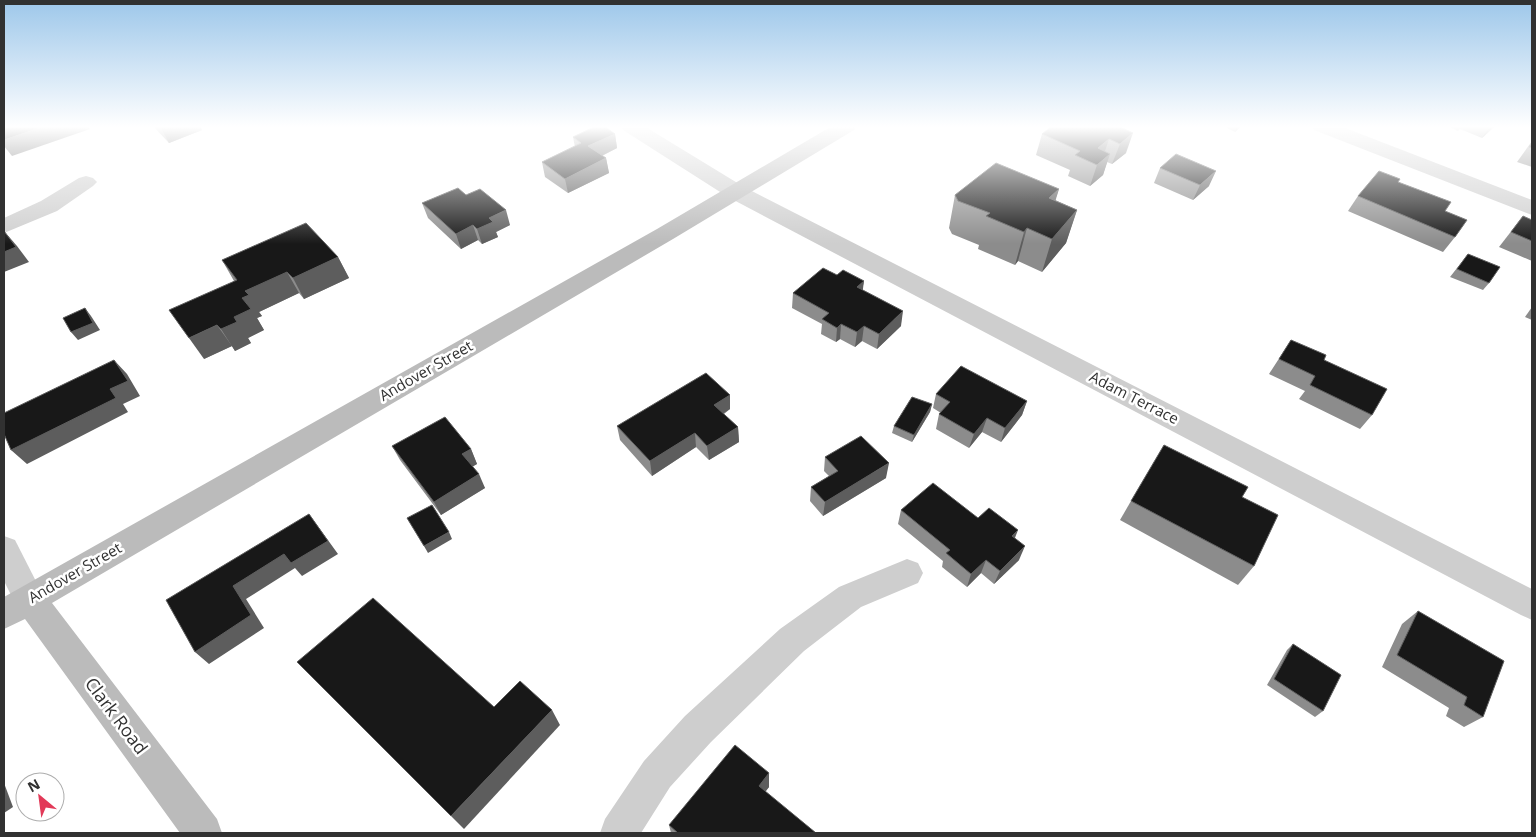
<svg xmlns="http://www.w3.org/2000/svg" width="1536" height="837" font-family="'Open Sans',sans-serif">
  <rect width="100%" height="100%" fill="#fff"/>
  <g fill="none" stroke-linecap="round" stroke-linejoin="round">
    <g fill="#cecece" fill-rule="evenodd">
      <polygon points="620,126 644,126 744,187 1532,589 1532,620 1521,615 728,197 623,130"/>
      <polygon points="1311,126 1340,126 1532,200 1532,215 1314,130"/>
      <polygon points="86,176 93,178 97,182 93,186 57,211 4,233 4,218 41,201 79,178"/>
      <polygon points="4,536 15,540 45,599 40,609 29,614 18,609 4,581"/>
      <polygon points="907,559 918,563 923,573 918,583 861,607 804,651 711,742 670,787 641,833 600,833 605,819 644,761 685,716 780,629 839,587"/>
    </g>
    <polygon fill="#bbb" fill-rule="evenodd" points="832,126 857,126 854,130 673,239 52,603 217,819 222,833 180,833 25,619 4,629 4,597 657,229"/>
  </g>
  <g fill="#8c8c8c">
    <polygon points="153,126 200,126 202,130 169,143"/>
    <polygon points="1118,126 1126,153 1112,164 1107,162 1103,175 1090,186 1068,176 1070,170 1036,155 1042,134"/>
    <polygon points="1223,126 1241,126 1235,132"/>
    <polygon points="1447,126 1495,126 1482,138 1460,129 1458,131"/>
    <polygon points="615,134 617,148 602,156 606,158 609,173 568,193 545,177 542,162 575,147 573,137"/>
    <polygon points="1532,141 1532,167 1517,162"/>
    <polygon points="1160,168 1209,186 1193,200 1154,183"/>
    <polygon points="1398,182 1445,211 1455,237 1443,252 1348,211 1358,196"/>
    <polygon points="1059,189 1055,200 1077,210 1066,243 1042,272 1018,261 1015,265 978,249 979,245 952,234 949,228 955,195"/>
    <polygon points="466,195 510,225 496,232 498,237 482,244 478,240 461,249 428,218 422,203"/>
    <polygon points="1523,216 1532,220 1532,261 1499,247"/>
    <polygon points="1468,254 1489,283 1483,290 1450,277"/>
    <polygon points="338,257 349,278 304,299 299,293 259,312 262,316 257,318 264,330 248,338 251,343 235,351 232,346 204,359 234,281 222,260"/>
    <polygon points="837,275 864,281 862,290 901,326 877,349 862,341 855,347 840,339 836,342 821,334 822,324 792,308 793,293"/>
    <polygon points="1532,307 1532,320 1525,317"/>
    <polygon points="1291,340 1372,415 1360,429 1299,399 1305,391 1269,374"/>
    <polygon points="936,394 1027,401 1022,415 1001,442 982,432 969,448 936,429 939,414 941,413 933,408"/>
    <polygon points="730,395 730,409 724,414 738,427 739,442 709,460 696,447 652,476 620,440 617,426"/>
    <polygon points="932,404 930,412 912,442 892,433 894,426"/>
    <polygon points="392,446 471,449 477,464 472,466 485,488 441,515 400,460"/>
    <polygon points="825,457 886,478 823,516 810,501 811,487 829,476 824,471"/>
    <polygon points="1131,501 1254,566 1238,585 1120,520"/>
    <polygon points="901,510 978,518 1015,538 1019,560 994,584 981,573 967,587 942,567 943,561 898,524"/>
    <polygon points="1418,611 1483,717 1464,727 1446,716 1449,708 1382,667 1402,624"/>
    <polygon points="1293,644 1323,711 1315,717 1267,685 1287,650"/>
    <polygon points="769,773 769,787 765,792 816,833 671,833 669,825"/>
  </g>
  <g fill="#5d5d5d">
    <polygon points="45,126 88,126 90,129 12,156 4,146 4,140"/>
    <polygon points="164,126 200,126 202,130 169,143 161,128"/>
    <polygon points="1237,126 1241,126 1235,132"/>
    <polygon points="1490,126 1495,126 1482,138"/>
    <polygon points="1133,133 1126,153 1112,164 1120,144"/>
    <polygon points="615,134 617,148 591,161 588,146"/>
    <polygon points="1109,139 1102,160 1098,148"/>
    <polygon points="1110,154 1103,175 1090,186 1097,165"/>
    <polygon points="606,158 609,173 568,193 565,179"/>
    <polygon points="1216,171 1209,186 1193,200 1200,185"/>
    <polygon points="1059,189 1049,222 1049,198"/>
    <polygon points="506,210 510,225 496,232 498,237 482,244 477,229 489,218"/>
    <polygon points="1077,210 1066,243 1042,272 1052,239"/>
    <polygon points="473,225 478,240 461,249 456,234"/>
    <polygon points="1027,228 1018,261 1015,265 1024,232"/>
    <polygon points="4,231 17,246 29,262 4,272"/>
    <polygon points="338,257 349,278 304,299 293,278"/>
    <polygon points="287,272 299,293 259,312 262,316 257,318 264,330 248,338 251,343 235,351 221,329 234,317 245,291"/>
    <polygon points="864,281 862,296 857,287"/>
    <polygon points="85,308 91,316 100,330 78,340 71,332"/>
    <polygon points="903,311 901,326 877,349 879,334"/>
    <polygon points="841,324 840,339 836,342 837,328"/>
    <polygon points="217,325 232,346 204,359 189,338"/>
    <polygon points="864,326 862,341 855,347 857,332"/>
    <polygon points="114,360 127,374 140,396 123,404 128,412 27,464 11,450 110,389"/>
    <polygon points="730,395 730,409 715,419 714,405"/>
    <polygon points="1027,401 1022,415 1001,442 1005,428"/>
    <polygon points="932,404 930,412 912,442 914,435"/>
    <polygon points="987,418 982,432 969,448 974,434"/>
    <polygon points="738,427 739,442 709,460 707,446"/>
    <polygon points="695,433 696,447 652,476 650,461"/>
    <polygon points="471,449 477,464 469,469 462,454"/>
    <polygon points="889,463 886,478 823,516 825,502"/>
    <polygon points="479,474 485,488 441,515 434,502"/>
    <polygon points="309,514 338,554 302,576 295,568 246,599 264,628 209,664 195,652 233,586"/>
    <polygon points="1018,530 1013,543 1012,536"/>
    <polygon points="449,532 452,539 428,553 424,546"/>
    <polygon points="1025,546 1019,560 994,584 1000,571"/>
    <polygon points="986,560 981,573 967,587 971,574"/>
    <polygon points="552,710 560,725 464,829 451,816"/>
    <polygon points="769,773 769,787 759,800 759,786"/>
    <polygon points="4,783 13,807 4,813"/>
  </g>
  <g fill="#181818" stroke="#5d5d5d">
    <polygon points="4,126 45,126 4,140"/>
    <polygon points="596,126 604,126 615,134 588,146 606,158 565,179 542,162 581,143 573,137"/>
    <polygon points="1052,126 1118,126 1133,133 1120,144 1109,139 1098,148 1110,154 1097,165 1075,155 1080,151 1042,134"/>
    <polygon points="1532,142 1532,148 1529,147"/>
    <polygon points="1176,154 1216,171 1200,185 1160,168"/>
    <polygon points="996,163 1059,189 1049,198 1077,210 1052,239 1027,228 1024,232 986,216 990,213 958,201 955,195"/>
    <polygon points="1379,171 1400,179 1398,182 1451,202 1445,211 1467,220 1455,237 1358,196"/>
    <polygon points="458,188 466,195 480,189 506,210 489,218 493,222 477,229 473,225 456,234 422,203"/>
    <polygon points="1523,216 1532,220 1532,241 1511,232"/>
    <polygon points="306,223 338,257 293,278 287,272 245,291 249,295 242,298 251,309 234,317 237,322 221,329 217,325 189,338 169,310 237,280 222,260"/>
    <polygon points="4,231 16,247 4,252"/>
    <polygon points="1468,254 1500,267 1489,283 1457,269"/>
    <polygon points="823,268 837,275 843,270 864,281 857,287 903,311 879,334 864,326 857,332 841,324 837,328 822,319 829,313 793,293"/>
    <polygon points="85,308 93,323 71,332 63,318"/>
    <polygon points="1291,340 1326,355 1324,360 1387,389 1372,415 1310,385 1315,376 1279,359"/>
    <polygon points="114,360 128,381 110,389 116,398 11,450 4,434 4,413"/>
    <polygon points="961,366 1027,401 1005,428 987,418 974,434 939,414 950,402 936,394"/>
    <polygon points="706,373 730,395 714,405 738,427 707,446 695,433 650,461 617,426"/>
    <polygon points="912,397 932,404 914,435 894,426"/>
    <polygon points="445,417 471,449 462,454 479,474 434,502 392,446"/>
    <polygon points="861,436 889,463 825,502 811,487 838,471 825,457"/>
    <polygon points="1164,445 1248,487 1242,497 1278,515 1254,566 1131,501"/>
    <polygon points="933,483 978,518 989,508 1018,530 1012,536 1025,546 1000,571 986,560 971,574 946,553 950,550 901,510"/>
    <polygon points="432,505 449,532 424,546 407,518"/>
    <polygon points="309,514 328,541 291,563 284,554 233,586 251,615 195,652 166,600"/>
    <polygon points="373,598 494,707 520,681 552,710 451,816 297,662"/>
    <polygon points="1418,611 1504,661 1483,717 1464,705 1467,697 1397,655"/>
    <polygon points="1293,644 1341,675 1323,711 1274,679"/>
    <polygon points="735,745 769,773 759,786 816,833 678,833 669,825"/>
  </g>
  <linearGradient id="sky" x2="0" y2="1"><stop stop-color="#9dc7ea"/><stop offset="0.52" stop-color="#fff"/><stop offset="1" stop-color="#fff" stop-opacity="0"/></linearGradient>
  <rect width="1536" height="244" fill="url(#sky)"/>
  <g text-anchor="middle" stroke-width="5" stroke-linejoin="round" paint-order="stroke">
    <g font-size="15" fill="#313131" stroke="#fff">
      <text transform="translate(426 371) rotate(-30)" y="5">Andover Street</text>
      <text transform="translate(1134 398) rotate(27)" y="5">Adam Terrace</text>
      <text transform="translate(75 573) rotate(-30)" y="5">Andover Street</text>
    </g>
    <g font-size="18" fill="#313131" stroke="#fff">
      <text transform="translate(116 716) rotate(53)" y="6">Clark Road</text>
    </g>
  </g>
  <rect width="1536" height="837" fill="none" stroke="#313131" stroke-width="10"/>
  <g transform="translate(40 797) rotate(331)"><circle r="24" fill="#ffffff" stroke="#adadad"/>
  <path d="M0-4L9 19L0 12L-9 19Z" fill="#e23958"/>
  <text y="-8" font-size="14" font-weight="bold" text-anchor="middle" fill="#313131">N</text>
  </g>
</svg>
